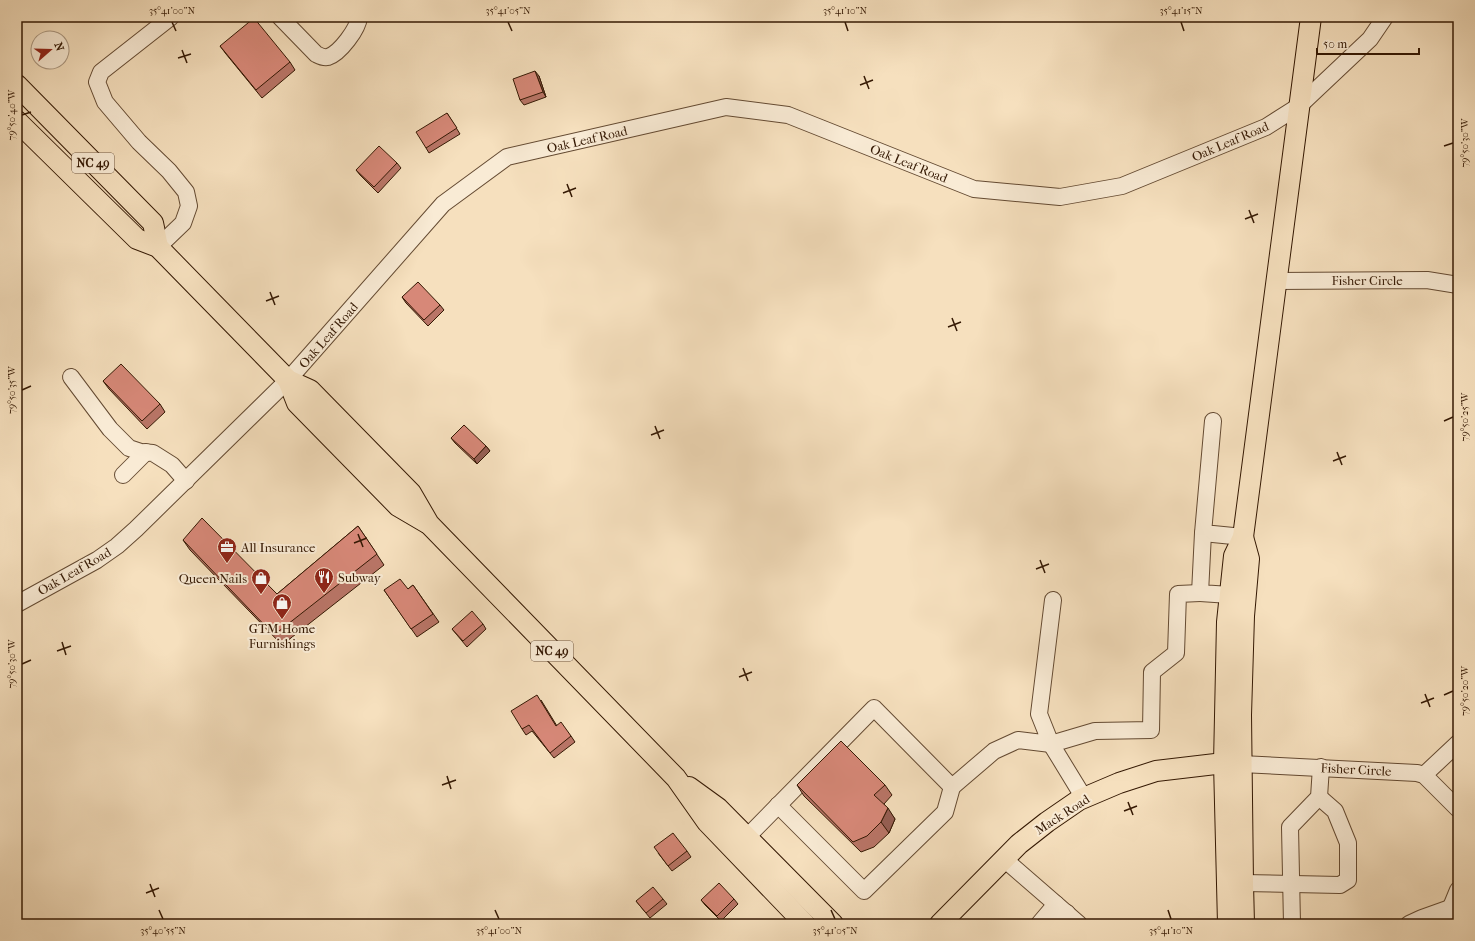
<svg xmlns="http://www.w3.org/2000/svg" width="1475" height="941" font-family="'IM FELL French Canon',serif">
  <rect width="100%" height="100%" fill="#f6e0be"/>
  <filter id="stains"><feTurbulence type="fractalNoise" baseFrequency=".005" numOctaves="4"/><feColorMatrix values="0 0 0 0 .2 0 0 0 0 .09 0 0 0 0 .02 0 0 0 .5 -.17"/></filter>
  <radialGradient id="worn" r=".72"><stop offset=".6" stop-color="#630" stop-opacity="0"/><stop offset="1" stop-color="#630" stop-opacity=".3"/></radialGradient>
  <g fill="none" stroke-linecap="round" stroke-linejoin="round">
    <defs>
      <g id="minor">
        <path d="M280,17L316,54C320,56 323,58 328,57C340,53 358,29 359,17"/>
        <polyline points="158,247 183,223 189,206 186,192 169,171 139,142 105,102 97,82 101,72 171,17"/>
        <polyline points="1276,281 1427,280 1458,285"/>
        <polyline points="71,377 110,429 129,448 141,452 153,453 172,465 186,481"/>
        <polyline points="1213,421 1203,533 1243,537"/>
        <polyline points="123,475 146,452"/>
        <polyline points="1203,533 1200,593 1230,595"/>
        <polyline points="17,604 97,560 117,546 136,529 288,380 443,204 507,157 726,107 788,115 974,189 1060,197 1122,186 1266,127 1299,106 1370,39 1385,17"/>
        <polyline points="1241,764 1417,773 1424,775 1458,809"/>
        <polyline points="1424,775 1458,743"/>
        <polyline points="1084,798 1051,744 1095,731 1151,730 1152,672 1176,653 1178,594 1200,593"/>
        <polyline points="778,805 864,891 945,812 952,787"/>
        <polyline points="747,837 874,708 952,787 994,751 1018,740 1051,744 1039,714 1053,600"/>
        <polyline points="1004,859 1079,924"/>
        <polyline points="1243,883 1340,885 1348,880 1348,843 1335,811 1319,797"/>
        <polyline points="1039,924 1056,904"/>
        <polyline points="1058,924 1067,913"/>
        <polyline points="1292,924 1290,827 1319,797 1321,767"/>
        <polyline points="1409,924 1422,918 1450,908"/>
        <polyline points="1444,924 1458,890"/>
      </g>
      <g id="major">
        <polyline points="17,85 153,223 158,247"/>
        <polyline points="17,121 137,239 158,247 288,380 310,390 411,493 429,524 676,778 707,822 805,924"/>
        <polyline points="288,380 297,403 398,506 427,523"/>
        <polyline points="1243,537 1249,559 1244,616 1241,715 1243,883 1244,924"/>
        <polyline points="689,787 718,808 833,924"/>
        <polyline points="940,924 1019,844 1047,822 1079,800 1119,783 1156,771 1224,763 1237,764"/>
        <polyline points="1228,924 1224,763 1227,622 1234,556 1243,537 1311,17"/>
      </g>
    </defs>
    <use href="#minor" stroke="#644a32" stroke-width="18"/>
    <use href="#major" stroke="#341803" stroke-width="22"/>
    <use href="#minor" stroke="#f9ebd5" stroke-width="16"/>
    <use href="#major" stroke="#f6e0be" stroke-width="20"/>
  </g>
  <g fill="#b97567" stroke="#341803">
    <polygon points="220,46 290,62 295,70 262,98 226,54"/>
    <polygon points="539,76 546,97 524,105 520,100"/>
    <polygon points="447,113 460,134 429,153 426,148"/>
    <polygon points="397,163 401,168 378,193 360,175 356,170"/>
    <polygon points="402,297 440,305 444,310 428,326 406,303"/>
    <polygon points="103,381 160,404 165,412 147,429 109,389"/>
    <polygon points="451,438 486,446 490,451 477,464 455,443"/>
    <polygon points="17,485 21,490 21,504 17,508"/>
    <polygon points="358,526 384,565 282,645 190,550 183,540 277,594"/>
    <polygon points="413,585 439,622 417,637 384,590 408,589"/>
    <polygon points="483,624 486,629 467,647 452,629"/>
    <polygon points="541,700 557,726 571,736 575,742 554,758 532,731 526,735 522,729"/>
    <polygon points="797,785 885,785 892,795 884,804 895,819 889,833 874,847 861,852 804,796"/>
    <polygon points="687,851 691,857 672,871 658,853"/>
    <polygon points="663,899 667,904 650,918 636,901"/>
    <polygon points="734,899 738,904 721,921 705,905 701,900"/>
  </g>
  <g fill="#965f54" stroke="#341803">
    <polygon points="535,71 539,76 546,97 543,92"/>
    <polygon points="486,446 490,451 477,464 474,459"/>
    <polygon points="17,485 21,490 21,504 17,499"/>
    <polygon points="888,808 895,819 889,833 881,822"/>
  </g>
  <g fill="#d78878" stroke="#341803">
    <polygon points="254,18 290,62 256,90 220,46"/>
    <polygon points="535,71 543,92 520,100 513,79"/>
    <polygon points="447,113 457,128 426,148 416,132"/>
    <polygon points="379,146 397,163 374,187 356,170"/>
    <polygon points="418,282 440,305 424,320 402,297"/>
    <polygon points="121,364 160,404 142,421 103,381"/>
    <polygon points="464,425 486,446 474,459 451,438"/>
    <polygon points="202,518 277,594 358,526 377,554 274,635 183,540"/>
    <polygon points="400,579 408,589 413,585 433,614 411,629 384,590"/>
    <polygon points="472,611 483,624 463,641 452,629"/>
    <polygon points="537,695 556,726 561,722 571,736 550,753 529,725 522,729 511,711"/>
    <polygon points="841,741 885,785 874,795 888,808 881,822 867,836 853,842 797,785"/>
    <polygon points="673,833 687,851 668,866 654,847"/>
    <polygon points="719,883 734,899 717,916 701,900"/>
    <polygon points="653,887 663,899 646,913 636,901"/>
  </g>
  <path fill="none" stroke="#341803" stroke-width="1.5" d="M172,22L176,31M508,22L512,31M845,22L848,31M1181,22L1184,31M182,50L187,63M178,58L191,54M864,76L869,89M860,85L873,80M22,115L31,112M1444,146L1453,143M567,184L572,197M563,193L576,188M1249,210L1254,223M1245,219L1258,214M270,292L275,305M266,301L279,296M952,318L957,331M948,327L961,322M22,390L31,386M1444,421L1453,417M655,426L660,439M651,435L664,430M1337,452L1342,465M1333,461L1346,456M358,534L363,547M354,543L367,538M1040,560L1045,573M1036,569L1049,564M62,642L66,655M57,651L71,646M22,664L31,660M743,668L748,681M739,677L752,672M1425,694L1430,707M1444,695L1453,691M1421,703L1434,698M447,776L451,789M442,785L456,780M1128,802L1133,815M1124,811L1137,806M150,884L155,897M146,893L159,888M159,910L163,919M495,910L499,919M831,910L835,919M1168,910L1171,919"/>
  <defs>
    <symbol id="office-pin" viewBox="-11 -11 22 30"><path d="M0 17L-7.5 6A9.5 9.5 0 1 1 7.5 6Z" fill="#8f2418" stroke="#f9ebd5"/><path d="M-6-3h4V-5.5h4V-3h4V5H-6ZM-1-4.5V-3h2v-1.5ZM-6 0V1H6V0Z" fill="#fff"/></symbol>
    <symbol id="restaurant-pin" viewBox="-11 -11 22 30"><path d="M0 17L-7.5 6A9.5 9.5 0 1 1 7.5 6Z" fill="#8f2418" stroke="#f9ebd5"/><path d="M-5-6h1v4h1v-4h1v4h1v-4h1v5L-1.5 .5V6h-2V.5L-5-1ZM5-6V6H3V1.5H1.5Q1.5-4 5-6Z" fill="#fff"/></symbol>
    <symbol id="shop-pin" viewBox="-11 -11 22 30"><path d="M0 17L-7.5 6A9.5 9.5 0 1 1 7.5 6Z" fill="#8f2418" stroke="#f9ebd5"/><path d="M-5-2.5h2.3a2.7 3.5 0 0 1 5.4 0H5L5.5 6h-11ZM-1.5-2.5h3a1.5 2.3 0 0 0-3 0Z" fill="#fff"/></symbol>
  </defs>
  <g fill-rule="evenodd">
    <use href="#office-pin" x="216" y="536" width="22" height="30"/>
    <use href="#restaurant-pin" x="313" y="566" width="22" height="30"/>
    <use href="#shop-pin" x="250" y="567" width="22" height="30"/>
    <use href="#shop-pin" x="271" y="592" width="22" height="30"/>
  </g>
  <g text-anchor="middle" stroke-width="4" stroke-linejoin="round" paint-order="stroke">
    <g fill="#f9ebd5" stroke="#6f5742" stroke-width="1">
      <rect x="72" y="153" width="42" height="20" rx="3"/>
      <rect x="531" y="641" width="42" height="20" rx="3"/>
    </g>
    <g font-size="12" font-weight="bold" fill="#341803">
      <text x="93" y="167">NC 49</text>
      <text x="552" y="655">NC 49</text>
    </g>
    <g font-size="13" fill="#341803" stroke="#f9ebd5">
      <text transform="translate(587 139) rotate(-13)" y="5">Oak Leaf Road</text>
      <text transform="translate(1230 141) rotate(-23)" y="5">Oak Leaf Road</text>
      <text transform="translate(909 163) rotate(22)" y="5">Oak Leaf Road</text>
      <text x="1367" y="285">Fisher Circle</text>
      <text transform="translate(328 335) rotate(-49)" y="5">Oak Leaf Road</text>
      <text transform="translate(74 571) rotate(-30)" y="5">Oak Leaf Road</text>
      <text transform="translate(1356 769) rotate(3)" y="5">Fisher Circle</text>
      <text transform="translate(1062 814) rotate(-33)" y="5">Mack Road</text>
    </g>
    <g font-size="13" fill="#341803" stroke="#f9ebd5" text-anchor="start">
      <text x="241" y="552">All Insurance</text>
      <text x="338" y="582">Subway</text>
      <text x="247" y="583" text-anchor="end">Queen Nails</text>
      <text x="282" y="633" text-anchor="middle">GTM Home<tspan x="282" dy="15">Furnishings</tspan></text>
    </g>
  </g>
  <rect width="1475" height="941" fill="none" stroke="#f6e0be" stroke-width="44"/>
  <g transform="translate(50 50) rotate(70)"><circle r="19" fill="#f9ebd5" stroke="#aa9781"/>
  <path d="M0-3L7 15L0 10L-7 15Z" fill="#8f2418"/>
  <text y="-6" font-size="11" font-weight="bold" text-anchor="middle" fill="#341803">N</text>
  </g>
  <path d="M1317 48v6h102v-6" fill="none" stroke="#341803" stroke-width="2"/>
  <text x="1323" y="48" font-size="12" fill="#341803" stroke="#f9ebd5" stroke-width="3" paint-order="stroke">50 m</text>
  <rect x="22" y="22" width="1431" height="897" fill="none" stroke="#341803" stroke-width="1.5"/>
  <g font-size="10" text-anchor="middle" fill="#341803">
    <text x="172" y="14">35°41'00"N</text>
    <text x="508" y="14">35°41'05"N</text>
    <text x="845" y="14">35°41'10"N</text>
    <text x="1181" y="14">35°41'15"N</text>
    <text transform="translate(11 115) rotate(-90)" y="4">79°50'40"W</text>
    <text transform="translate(1464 143) rotate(-90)" y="4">79°50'30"W</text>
    <text transform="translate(11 390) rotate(-90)" y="4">79°50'35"W</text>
    <text transform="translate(1464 417) rotate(-90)" y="4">79°50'25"W</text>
    <text transform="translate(11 664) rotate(-90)" y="4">79°50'30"W</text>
    <text transform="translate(1464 691) rotate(-90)" y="4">79°50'20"W</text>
    <text x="163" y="934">35°40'55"N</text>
    <text x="499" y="934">35°41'00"N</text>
    <text x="835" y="934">35°41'05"N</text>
    <text x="1171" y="934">35°41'10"N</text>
  </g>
  <rect width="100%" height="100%" filter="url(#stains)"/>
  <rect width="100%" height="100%" fill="url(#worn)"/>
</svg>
